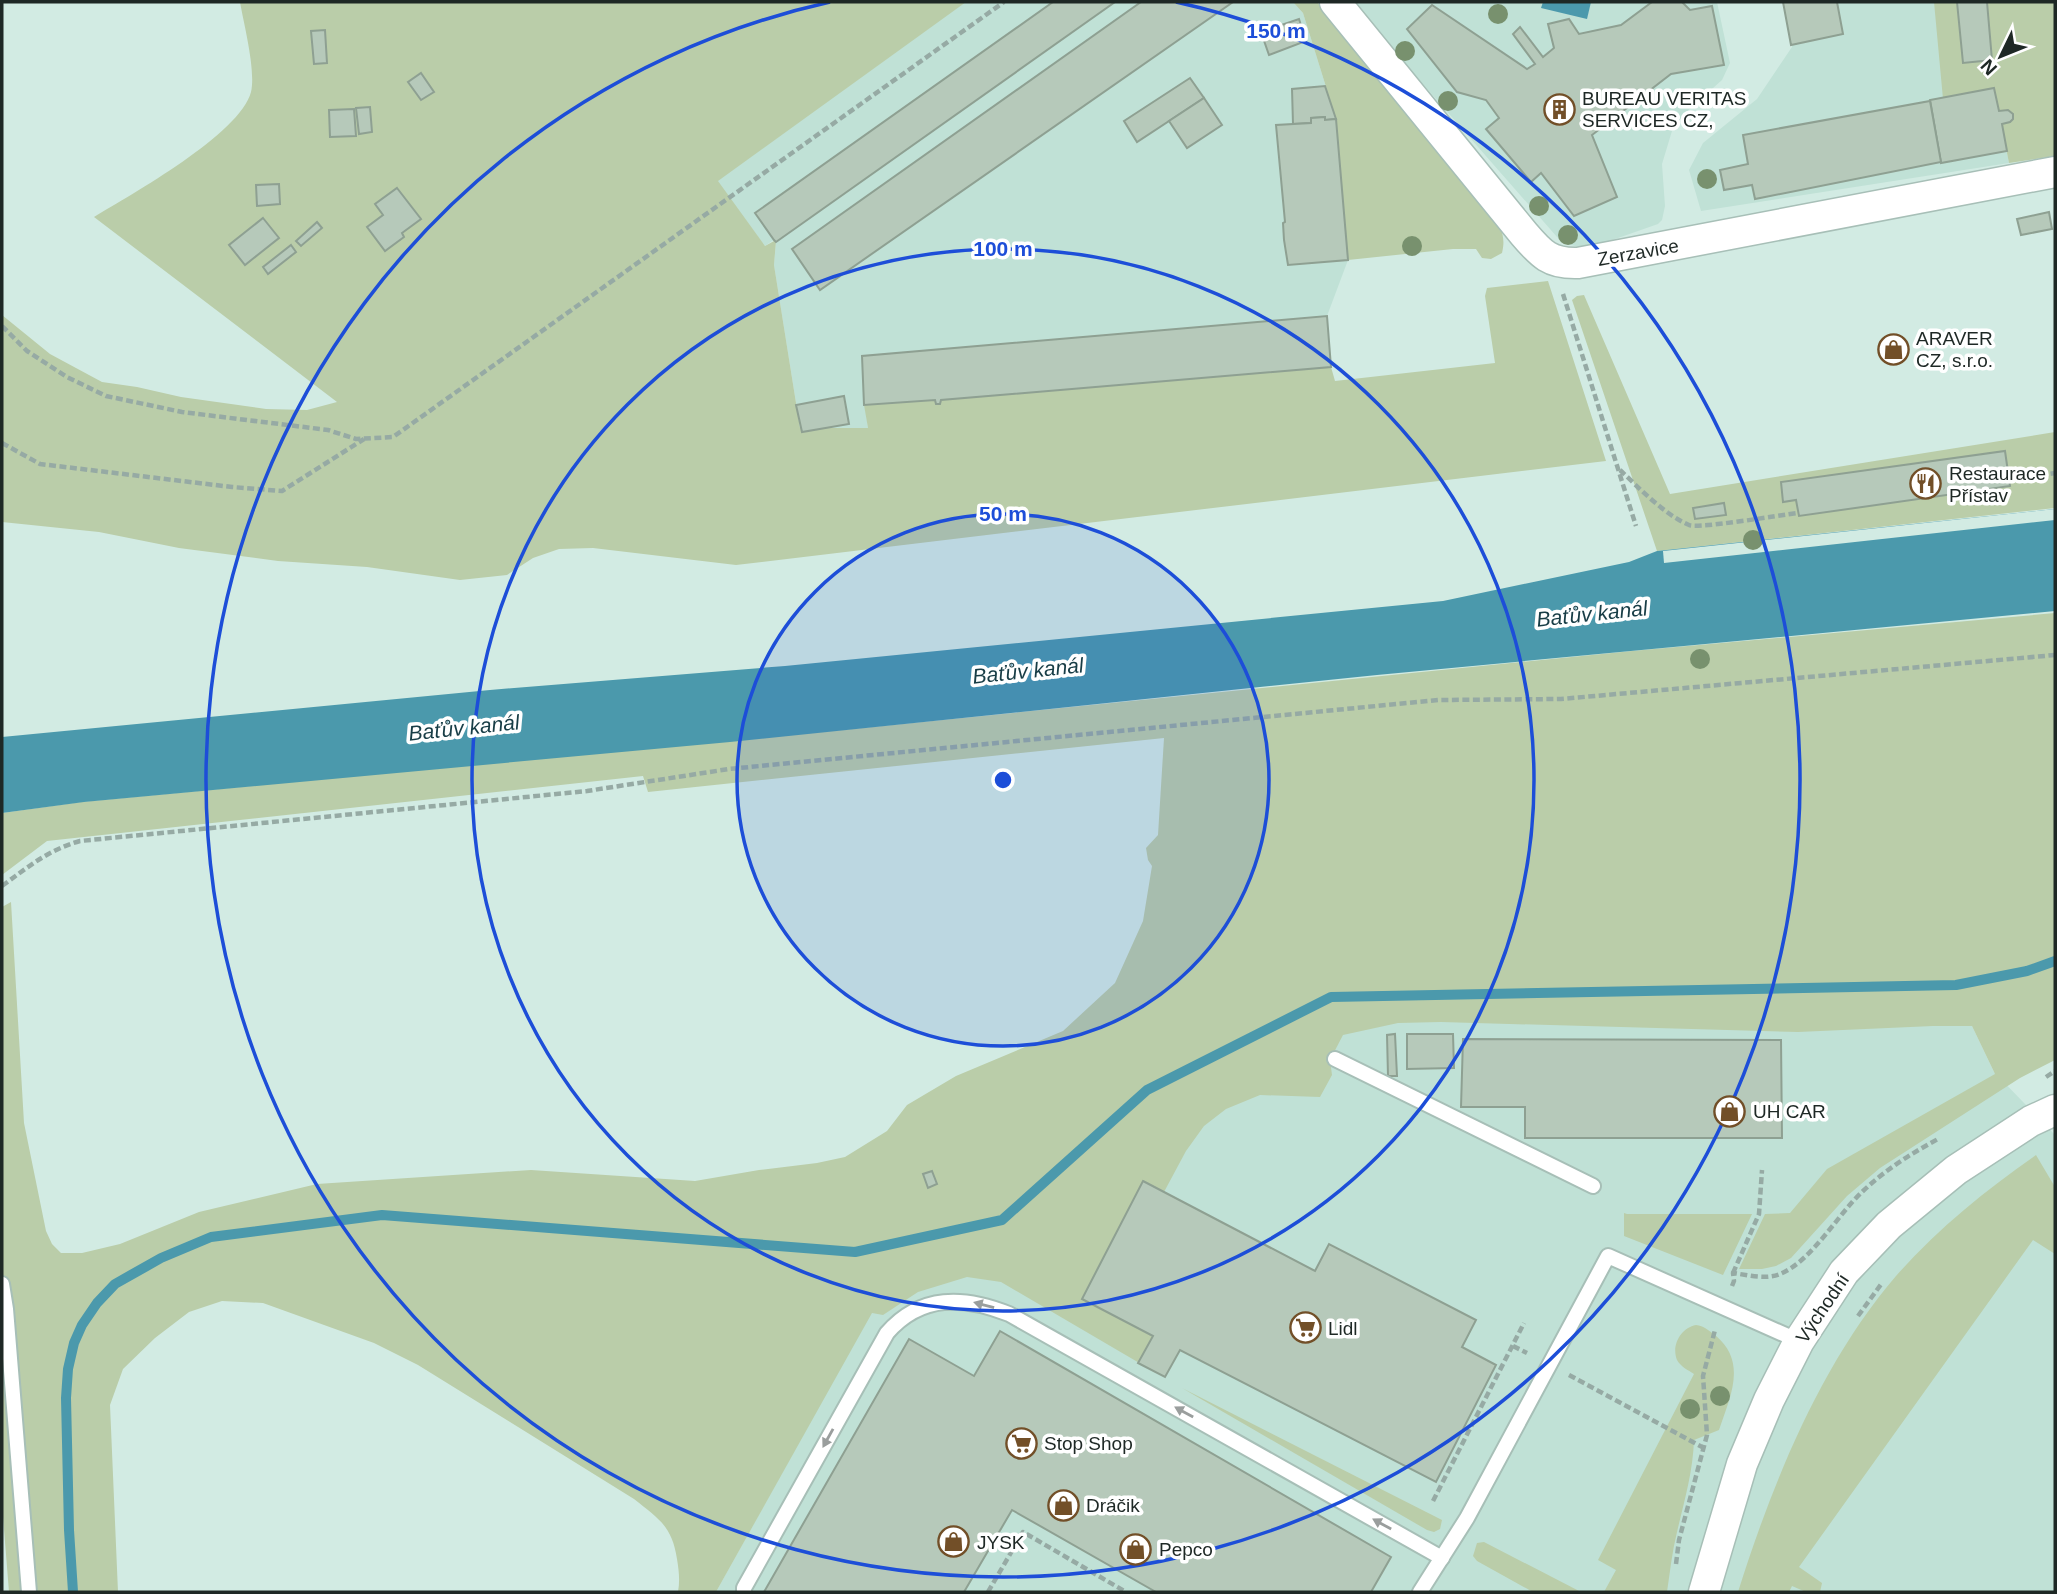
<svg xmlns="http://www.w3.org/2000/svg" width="2057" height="1594" font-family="Arial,sans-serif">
  <rect width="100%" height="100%" fill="#d2ebe3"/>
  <g fill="#c0e1d6">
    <polygon points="965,2 1293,2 1303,13 1336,119 1348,260 1327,316 1331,367 865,405 868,428 800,428 774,265 776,242 1064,37 765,246 717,181"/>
    <polygon points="1351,2 1717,2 1730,63 1722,80 1684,114 1672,131 1662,164 1665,206 1662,220 1658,224 1598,245 1579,247 1567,244 1557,237"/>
    <polygon points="1783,2 1989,2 1994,87 2009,163 1701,211 1689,170 1703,143 1757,99 1792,47"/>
    <polygon points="1372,1021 1972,1026 1994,1072 2055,1135 2055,1592 716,1592 890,1278 1171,1102 1316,1033"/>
  </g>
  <g fill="#bacda9">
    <path d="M240,2H966L718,181L765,246L774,241H776L774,265L800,428H868L864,405L1331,367L1335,381L1495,363L1485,296L1487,288L1548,281L1606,461L736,565L593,548L559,549L533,558L507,575L460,580L367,567L278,561L179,548L99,532L2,522V315L50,354L102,382L137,387L181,397L266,409L307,410L337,402L94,217C132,194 240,134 251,92C256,70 244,25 240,2Z"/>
    <path d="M1293,2H1317L1494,215C1501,228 1506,237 1502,253L1491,259L1482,258L1476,249H1453L1348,260L1336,119L1303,13Z"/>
    <polygon points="1934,2 2055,2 2055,156 2009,163 1994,88 1943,99"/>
    <polygon points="1584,295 1670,494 2055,432 2055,508 1657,551 1572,300 1577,296"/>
    <path d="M2055,613V1060L2020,1078L1880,1168L1847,1196L1791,1258L1776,1266L1762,1269H1739L1765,1214L1790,1213L1827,1169L1995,1074L1972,1026H1933L1798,1032L1441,1022L1398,1023L1343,1035L1330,1060L1332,1075L1320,1097L1260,1095L1226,1109L1204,1126L1186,1151L1164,1192L1083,1299L1154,1337L1141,1364L1001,1282L967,1277L918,1292L883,1315L872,1313L716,1592H678C680,1581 679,1571 677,1559C672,1526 659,1519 634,1499L418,1365L374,1343L263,1303L222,1301L189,1312L155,1338L123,1369L110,1405L118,1592H9L2,1504V907L11,902L24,1123L46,1231L52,1244L61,1253H82L120,1244L199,1212L317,1184L531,1170L695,1181L759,1170L817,1163L845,1157L887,1131L907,1105L956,1076L1063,1031L1115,983L1143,921L1152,866L1148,860L1146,848L1158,835L1164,738L648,792L643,776L47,841L2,875V813L81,802L862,728L1632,651Z"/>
    <path d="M2036,1155L2055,1187V1254L2033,1240L1799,1567L1822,1583L1820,1592H1806L1792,1586L1789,1592H1738C1772,1484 1821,1363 1896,1276C1937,1229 1986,1190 2036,1155Z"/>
    <polygon points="1624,1213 1627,1214 1752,1214 1723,1275 1624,1236"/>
    <path d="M1696,1325C1704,1326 1708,1330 1715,1335C1748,1362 1730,1397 1719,1430L1694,1440C1693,1472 1684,1502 1677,1532C1672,1552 1670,1572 1667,1592H1604L1616,1570L1598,1560L1694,1374C1688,1370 1681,1367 1677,1360C1671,1345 1681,1328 1696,1325Z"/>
    <polygon points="1182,1388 1442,1520 1440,1529 1434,1532 1427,1530"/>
    <polygon points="1484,1542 1581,1592 1533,1592 1477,1561 1473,1556 1477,1543"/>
  </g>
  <g fill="#4b99ac">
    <polygon points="1543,2 1591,2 1587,19 1541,8"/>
    <polygon points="2055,509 2055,611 1377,675 730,742 84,802 2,813 2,737 490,690 785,666 1443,601 1629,562 1657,551"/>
  </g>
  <polygon fill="#d2ebe3" points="2055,509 2055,520 1664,563 1663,551"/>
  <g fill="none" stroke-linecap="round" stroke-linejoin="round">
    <polyline stroke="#4b99ac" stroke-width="10" points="73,1592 69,1530 66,1398 68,1369 74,1343 82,1325 97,1303 115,1284 161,1258 211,1237 382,1215 855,1252 1002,1220 1147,1090 1331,997 1956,985 2027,971 2055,961"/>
  </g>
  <g fill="#b6c9ba" stroke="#8ea092" stroke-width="2">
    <polygon points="1053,2 1115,2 776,242 774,240 755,213"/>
    <polygon points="1141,2 1233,2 820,290 792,249"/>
    <polygon points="1652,2 1682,2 1690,10 1712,6 1724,65 1671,74 1592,135 1617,197 1574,216 1541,173 1531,182 1486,129 1499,118 1486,100 1457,92 1407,29 1432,5 1527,69 1535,64 1513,34 1520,27 1543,57 1554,48 1548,24 1569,19 1579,34 1621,25"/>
    <polygon points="1783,2 1837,2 1843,34 1791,45"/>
    <polygon points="1957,2 1987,2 1992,60 1963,63"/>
    <polygon points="1299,19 1306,41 1269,55 1261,32"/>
    <polygon points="325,30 327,63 314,64 311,31"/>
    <polygon points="421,73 434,92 421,100 408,82"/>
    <polygon points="1190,78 1204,98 1137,142 1124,121"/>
    <polygon points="1325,86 1336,119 1325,120 1325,117 1311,118 1311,123 1293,124 1292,89"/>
    <polygon points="1994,88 1999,111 2008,110 2013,114 2013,119 2010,122 2002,124 2007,151 1941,163 1930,100"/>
    <polygon points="1204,98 1222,125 1187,148 1169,121"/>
    <polygon points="1930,101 1941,162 1755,199 1752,185 1724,190 1720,170 1748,164 1743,135"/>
    <polygon points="370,107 372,132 359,134 356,108"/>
    <polygon points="354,109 356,136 330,137 329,110"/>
    <polygon points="1325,117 1325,120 1336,119 1348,260 1288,265 1284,240 1283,223 1285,222 1276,125 1311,123 1311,118"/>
    <polygon points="279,184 280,204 257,206 256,185"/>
    <polygon points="397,188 421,219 402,233 404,237 385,251 367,227 383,215 375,204"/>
    <polygon points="2049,212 2052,229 2021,235 2017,219"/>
    <polygon points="263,218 279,238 245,265 229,245"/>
    <polygon points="317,222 322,228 301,246 296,241"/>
    <polygon points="291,245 296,252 268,274 263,267"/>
    <polygon points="1327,316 1331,367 941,400 940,404 936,404 935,400 864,405 862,356"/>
    <polygon points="844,396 849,424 802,432 796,405"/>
    <polygon points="2005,451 2010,486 1799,516 1796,500 1783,502 1781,482"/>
    <polygon points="1724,503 1726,515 1695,519 1693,508"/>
    <polygon points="1395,1034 1397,1076 1388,1076 1387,1035"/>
    <polygon points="1407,1034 1453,1034 1454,1068 1407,1069"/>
    <polygon points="1463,1039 1781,1040 1782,1138 1525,1138 1525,1107 1461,1107"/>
    <polygon points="932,1171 937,1184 928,1188 923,1174"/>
    <polygon points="1143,1181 1315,1271 1329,1244 1476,1320 1462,1347 1496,1365 1436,1482 1180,1350 1165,1377 1138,1363 1153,1336 1082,1299"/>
    <polygon points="1000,1331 1391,1557 1371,1592 1156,1592 1012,1510 964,1592 764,1592 909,1339 974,1376"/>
  </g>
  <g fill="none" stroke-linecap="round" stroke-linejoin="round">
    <defs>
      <g id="lane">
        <polyline points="1335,1059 1593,1186"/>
        <polyline points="2,1284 6,1309 29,1592"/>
        <path d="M744,1592V1588L887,1333C921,1294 964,1296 1009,1314L1442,1558"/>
        <polyline points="1420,1592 1467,1518 1608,1256 1799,1341"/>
      </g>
      <g id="street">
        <path d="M1335,2L1524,234C1541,254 1550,264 1578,263L2055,172"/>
        <polyline points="1704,1592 1742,1464 1769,1400 1799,1341 1844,1272 1889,1225 1956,1170 2031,1121 2055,1110"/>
      </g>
    </defs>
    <use href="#lane" stroke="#a7bfb7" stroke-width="18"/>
    <use href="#street" stroke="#a7bfb7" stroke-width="33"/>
    <g stroke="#96aaa4" stroke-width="4.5" stroke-dasharray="7 3.5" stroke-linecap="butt">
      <polyline points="1563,294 1636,526"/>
      <polyline points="2,326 27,351 67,377 106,396 182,412 328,430 356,439 393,437 1004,2"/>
      <polyline points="2,443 40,464 232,487 282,491 364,439"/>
      <path d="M1620,470C1639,488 1665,515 1689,525C1698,529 1781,515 1798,513"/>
      <polyline points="2009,480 2055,473"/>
      <path d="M2,886C28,867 48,850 80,841L587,791L729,769L1438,700L1561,699L2055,655"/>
      <polyline points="2046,1077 2055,1071"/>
      <polyline points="1733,1273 1759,1214 1762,1170"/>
      <path d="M1732,1286L1734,1281L1733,1273C1748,1275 1765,1280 1780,1274C1812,1261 1838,1214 1863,1191C1885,1170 1912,1153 1938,1139"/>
      <polyline points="1858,1316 1882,1283"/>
      <polyline points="1513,1346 1527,1353"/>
      <polyline points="1569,1375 1704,1448"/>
      <polyline points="1433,1501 1524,1323"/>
      <polyline points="1676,1564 1679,1540 1707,1435 1703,1376 1715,1330"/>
      <polyline points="988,1592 1023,1532 1126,1592"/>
    </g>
    <use href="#lane" stroke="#fff" stroke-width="14"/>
    <use href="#street" stroke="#fff" stroke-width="30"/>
  </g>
  <g fill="#78916e">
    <circle cx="1498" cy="14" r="10"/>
    <circle cx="1405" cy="51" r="10"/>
    <circle cx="1448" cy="101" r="10"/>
    <circle cx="1707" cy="179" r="10"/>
    <circle cx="1539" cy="206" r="10"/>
    <circle cx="1568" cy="235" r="10"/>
    <circle cx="1412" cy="246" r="10"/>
    <circle cx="1753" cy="540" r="10"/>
    <circle cx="1700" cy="659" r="10"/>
    <circle cx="1720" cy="1396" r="10"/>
    <circle cx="1690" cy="1409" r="10"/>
  </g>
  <defs><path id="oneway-solid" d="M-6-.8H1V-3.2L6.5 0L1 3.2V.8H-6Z" transform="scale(1.75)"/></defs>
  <g fill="#9a9e9d">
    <use href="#oneway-solid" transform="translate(984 1305) rotate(-165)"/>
    <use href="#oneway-solid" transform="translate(1184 1412) rotate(-151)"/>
    <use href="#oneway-solid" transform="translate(828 1438) rotate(119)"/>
    <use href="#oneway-solid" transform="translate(1382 1524) rotate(-151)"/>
  </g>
  <circle cx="1003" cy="780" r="266" fill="#1d4ed8" fill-opacity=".12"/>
  <g fill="none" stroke="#1d4ed8" stroke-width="3.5">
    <circle cx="1003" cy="780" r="266"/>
    <circle cx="1003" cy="780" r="531"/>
    <path d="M1176 2A797 797 0 1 1 830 2"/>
  </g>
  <defs>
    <symbol id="building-ring" viewBox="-11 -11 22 22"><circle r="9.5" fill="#fff" stroke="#724f28" stroke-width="1.5"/><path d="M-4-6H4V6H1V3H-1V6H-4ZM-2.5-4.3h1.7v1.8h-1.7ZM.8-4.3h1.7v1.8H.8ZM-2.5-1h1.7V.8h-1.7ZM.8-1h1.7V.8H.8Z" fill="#724f28"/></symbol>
    <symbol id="shop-ring" viewBox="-11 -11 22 22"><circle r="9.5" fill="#fff" stroke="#724f28" stroke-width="1.5"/><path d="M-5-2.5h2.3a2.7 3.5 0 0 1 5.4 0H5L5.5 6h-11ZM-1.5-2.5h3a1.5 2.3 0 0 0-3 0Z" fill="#724f28"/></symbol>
    <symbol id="restaurant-ring" viewBox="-11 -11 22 22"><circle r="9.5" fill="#fff" stroke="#724f28" stroke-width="1.5"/><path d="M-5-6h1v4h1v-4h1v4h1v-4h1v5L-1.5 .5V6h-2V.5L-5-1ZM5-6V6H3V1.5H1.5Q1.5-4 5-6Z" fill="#724f28"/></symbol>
    <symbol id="supermarket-ring" viewBox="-11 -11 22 22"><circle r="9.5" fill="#fff" stroke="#724f28" stroke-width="1.5"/><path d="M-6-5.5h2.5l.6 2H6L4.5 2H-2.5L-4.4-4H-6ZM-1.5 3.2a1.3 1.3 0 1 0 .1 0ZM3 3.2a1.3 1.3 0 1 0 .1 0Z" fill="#724f28"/></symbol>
  </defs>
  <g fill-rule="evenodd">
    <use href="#building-ring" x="1542" y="92" width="35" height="35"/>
    <use href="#shop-ring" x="1876" y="332" width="35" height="35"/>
    <use href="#restaurant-ring" x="1908" y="466" width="35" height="35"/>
    <use href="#shop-ring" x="1712" y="1094" width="35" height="35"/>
    <use href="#supermarket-ring" x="1288" y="1310" width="35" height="35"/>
    <use href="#supermarket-ring" x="1004" y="1426" width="35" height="35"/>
    <use href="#shop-ring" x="1046" y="1488" width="35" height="35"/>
    <use href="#shop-ring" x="936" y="1524" width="35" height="35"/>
    <use href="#shop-ring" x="1118" y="1532" width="35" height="35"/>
  </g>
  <g text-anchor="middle" stroke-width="7" stroke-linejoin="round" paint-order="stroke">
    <g font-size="19" fill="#1e2825" stroke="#fff" text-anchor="start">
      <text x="1582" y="105">BUREAU VERITAS<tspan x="1582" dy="22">SERVICES CZ,</tspan></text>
      <text x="1916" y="345">ARAVER<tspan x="1916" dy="22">CZ, s.r.o.</tspan></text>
      <text x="1949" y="480">Restaurace<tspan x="1949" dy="22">Přístav</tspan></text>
      <text x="1753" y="1118">UH CAR</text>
      <text x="1328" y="1335">Lidl</text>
      <text x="1044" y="1450">Stop Shop</text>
      <text x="1086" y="1512">Dráčik</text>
      <text x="977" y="1549">JYSK</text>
      <text x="1159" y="1556">Pepco</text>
    </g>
    <g font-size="19" fill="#1e2825" stroke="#fff">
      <text transform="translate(1638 252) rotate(-10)" y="7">Zerzavice</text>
      <text transform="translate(1822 1308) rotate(-56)" y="7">Východní</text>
    </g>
    <g font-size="21" font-style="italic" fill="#183d46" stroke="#fff">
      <text transform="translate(1592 614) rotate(-6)" y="7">Baťův kanál</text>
      <text transform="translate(1028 671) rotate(-6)" y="7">Baťův kanál</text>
      <text transform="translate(464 728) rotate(-6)" y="7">Baťův kanál</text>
    </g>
  </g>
  <circle cx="1003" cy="780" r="10" fill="#1d4ed8" stroke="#fff" stroke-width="3.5"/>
  <g font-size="21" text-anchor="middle" font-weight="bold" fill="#1d4ed8" stroke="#fff" stroke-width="7" stroke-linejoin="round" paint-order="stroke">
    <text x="1276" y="38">150 m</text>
    <text x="1003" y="256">100 m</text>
    <text x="1003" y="521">50 m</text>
  </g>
  <rect width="2057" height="1594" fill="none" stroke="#1e2825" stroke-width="7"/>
  <g transform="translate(2001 56) rotate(227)" stroke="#ffffff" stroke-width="5" paint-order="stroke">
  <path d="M0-5L12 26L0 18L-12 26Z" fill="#1e2825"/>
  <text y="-10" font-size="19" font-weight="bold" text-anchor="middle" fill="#1e2825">N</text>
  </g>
</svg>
